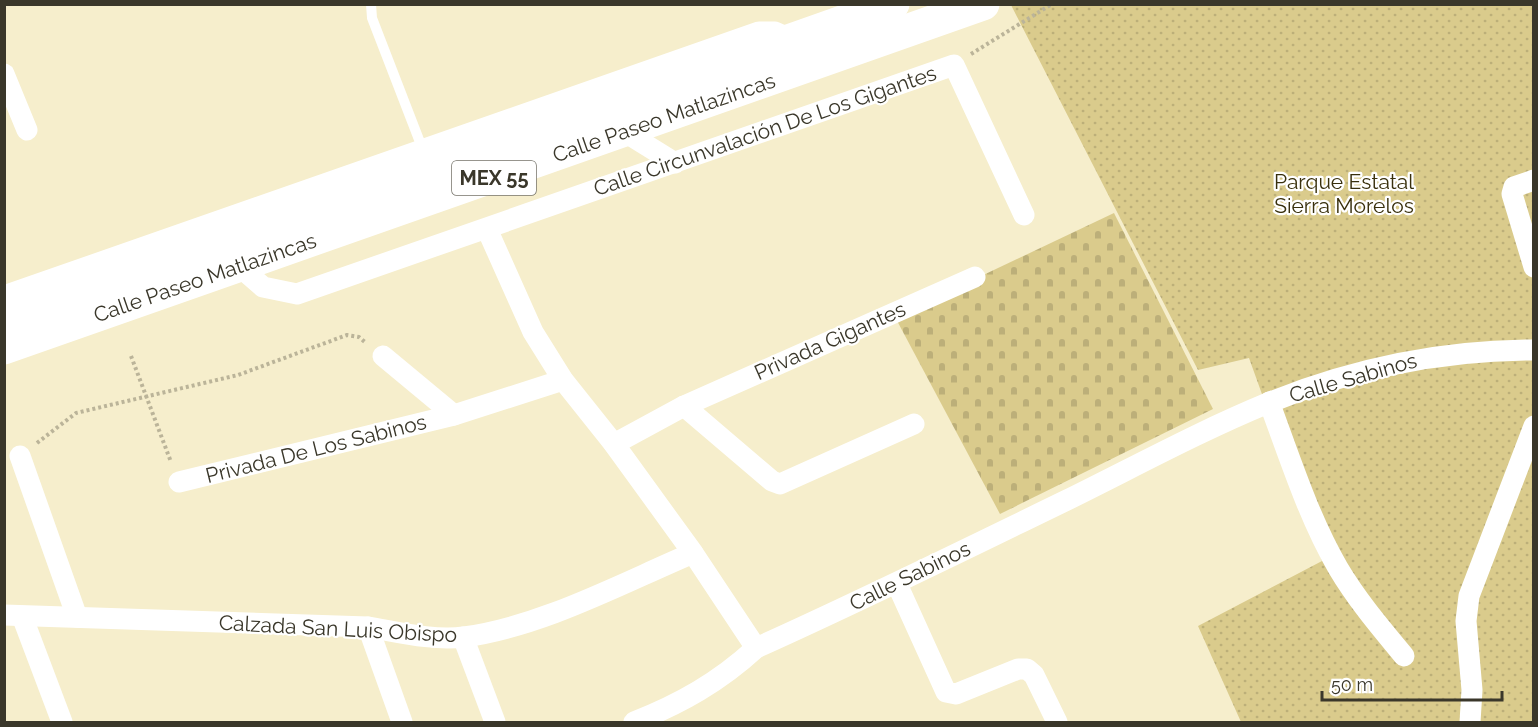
<svg xmlns="http://www.w3.org/2000/svg" width="1538" height="727" font-family="Raleway,sans-serif">
  <defs>
    <pattern id="grass-dots" width="8" height="8" patternUnits="userSpaceOnUse" patternTransform="scale(1.5)"><rect width="8" height="8" fill="#dacb8c"/><path d="M2 2h.1M6 6h.1" fill="none" stroke="#bcaf79" stroke-width="1.8" stroke-linecap="round"/></pattern>
    <pattern id="cemetery-stones" width="16" height="16" patternUnits="userSpaceOnUse" patternTransform="scale(1.5)"><rect width="16" height="16" fill="#dacb8c"/><path d="M2 7V4a2 2 0 0 1 4 0v3zM10 15v-3a2 2 0 0 1 4 0v3z" fill="#bcaf79"/></pattern>
  </defs>
  <rect width="100%" height="100%" fill="#f6eecc"/>
  <polygon fill="url(#grass-dots)" points="1011,5 1533,5 1533,722 1241,722 1198,626 1322,561 1249,358 1198,370"/>
  <polygon fill="url(#cemetery-stones)" points="1114,213 1213,409 1000,514 895,317"/>
  <g fill="none" stroke-linecap="round" stroke-linejoin="round">
    <g stroke="#bbb499" stroke-width="4" stroke-dasharray="3 3" stroke-linecap="butt">
      <polyline points="971,54 1052,4"/>
      <polyline points="131,356 171,462"/>
      <polyline points="37,443 76,413 238,375 347,335 359,337 366,343"/>
    </g>
    <polyline stroke="#fff" stroke-width="10" points="371,4 372,18 423,150"/>
    <g stroke="#fff" stroke-width="21">
      <polyline points="4,74 27,130"/>
      <polyline points="625,132 675,163"/>
      <polyline points="1534,180 1514,187 1512,194 1534,267"/>
      <polyline points="487,229 533,332 563,380 614,444 693,553 756,648"/>
      <polyline points="239,266 263,287 297,294 954,65 1024,215"/>
      <polyline points="4,296 759,32 775,32 793,40"/>
      <polyline points="383,356 454,415"/>
      <path d="M1269,402C1290,458 1308,516 1338,568C1357,600 1380,627 1404,656"/>
      <polyline points="684,406 772,481 780,484 914,424"/>
      <polyline points="614,444 684,406 975,277"/>
      <polyline points="20,456 77,617"/>
      <polyline points="179,482 454,415 563,380"/>
      <polyline points="897,584 946,692 956,694 1018,669 1027,669 1034,675 1057,722"/>
      <path d="M4,615L368,627C398,632 433,641 464,637C543,626 620,584 693,553"/>
      <polyline points="22,616 62,722"/>
      <polyline points="368,627 402,722"/>
      <polyline points="463,637 495,722"/>
      <path d="M634,722C680,704 719,682 756,648C861,601 964,550 1067,500C1134,467 1200,431 1268,403C1352,369 1443,350 1534,350"/>
      <polyline points="1470,722 1472,690 1466,621 1469,596 1534,426"/>
    </g>
    <g stroke="#fff" stroke-width="33">
      <polyline points="4,318 893,4"/>
      <polyline points="4,348 983,4"/>
    </g>
  </g>
  <g text-anchor="middle" stroke-width="4.5" stroke-linejoin="round" paint-order="stroke">
    <rect fill="#fff" stroke="#75736a" stroke-width="1.5" x="452" y="161" width="84" height="34" rx="4.5"/>
    <g font-size="20" font-weight="bold" fill="#3a372a">
      <text x="494" y="185">MEX 55</text>
    </g>
    <g font-size="21" fill="#3a372a" stroke="#fff">
      <text transform="translate(664 118) rotate(-19)" y="7">Calle Paseo Matlazincas</text>
      <text transform="translate(765 131) rotate(-19)" y="7">Calle Circunvalación De Los Gigantes</text>
      <text transform="translate(205 278) rotate(-19)" y="7">Calle Paseo Matlazincas</text>
      <text transform="translate(830 341) rotate(-24)" y="7">Privada Gigantes</text>
      <text transform="translate(1353 378) rotate(-16)" y="7">Calle Sabinos</text>
      <text transform="translate(316 449) rotate(-14)" y="7">Privada De Los Sabinos</text>
      <text transform="translate(910 576) rotate(-26)" y="7">Calle Sabinos</text>
      <text transform="translate(338 629) rotate(3)" y="7">Calzada San Luis Obispo</text>
    </g>
    <g font-size="21" fill="#39300d" stroke="#fff">
      <text x="1344" y="189">Parque Estatal<tspan x="1344" dy="24">Sierra Morelos</tspan></text>
    </g>
  </g>
  <rect width="1538" height="727" fill="none" stroke="#3a372a" stroke-width="12"/>
  <path d="M1322 691v9h180v-9" fill="none" stroke="#3a372a" stroke-width="3"/>
  <text x="1331" y="691" font-size="18" fill="#3a372a" stroke="#ffffff" stroke-width="4.5" paint-order="stroke">50 m</text>
</svg>
